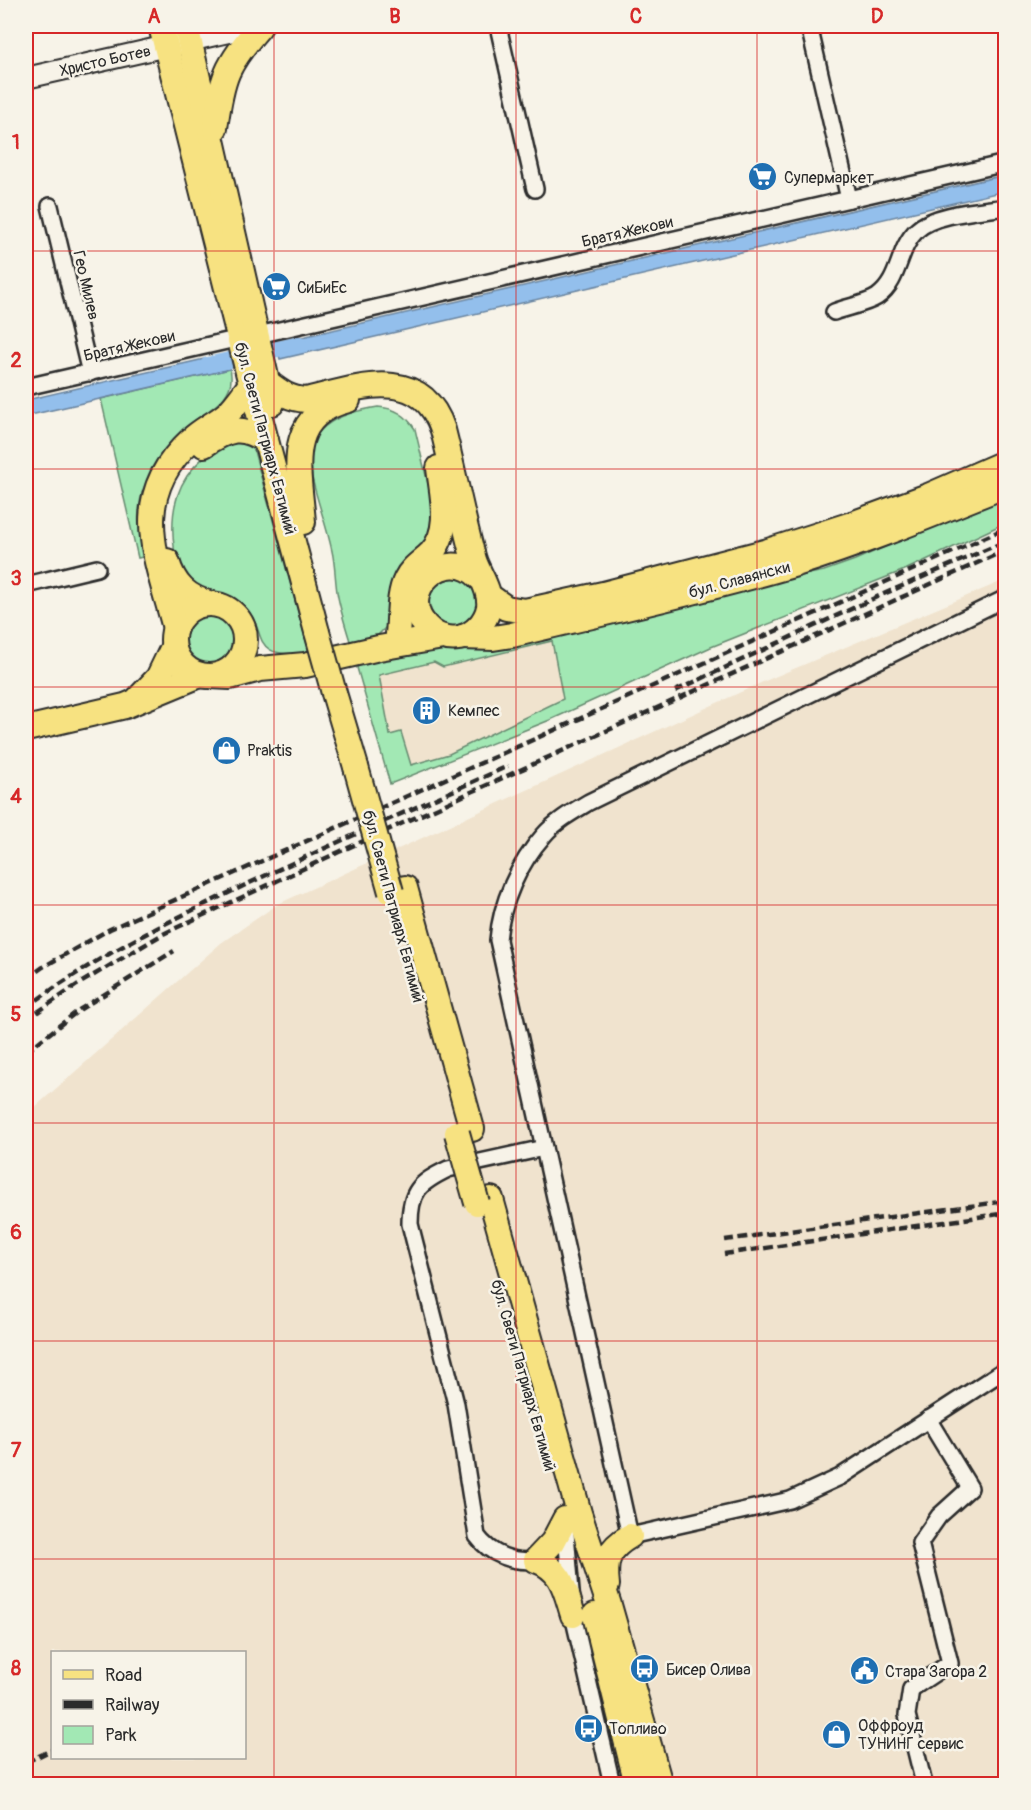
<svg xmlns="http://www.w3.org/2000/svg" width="1031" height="1810" font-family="Pangolin,sans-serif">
  <rect width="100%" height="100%" fill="#f7f3e8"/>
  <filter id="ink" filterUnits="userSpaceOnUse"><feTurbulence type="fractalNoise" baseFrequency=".0167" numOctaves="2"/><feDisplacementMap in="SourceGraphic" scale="12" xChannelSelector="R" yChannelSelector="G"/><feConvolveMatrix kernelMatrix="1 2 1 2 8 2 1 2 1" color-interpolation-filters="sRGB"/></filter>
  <g filter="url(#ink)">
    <g fill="#f0e3ce" fill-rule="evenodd">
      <path d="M1005,580V1784H26V1115L221,943L278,904L765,681ZM52,1652H244V1758H52Z"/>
      <polygon points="552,641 564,699 449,754 411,766 401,732 390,735 378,675 434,662 443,667"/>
    </g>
    <g fill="#a2e8b4" stroke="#668a70" stroke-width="1.5" fill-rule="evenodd">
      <path d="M230,369C238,401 202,412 183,429C168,443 153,461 146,481C135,509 138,529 143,557L138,558L101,399Z"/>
      <path d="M378,407C395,408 406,415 415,429L436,518L389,624L377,636L350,641C345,625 340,609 337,592C335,578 335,564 332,551C317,480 273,424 378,407Z"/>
      <path d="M228,439L252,445L254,451L309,652C243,661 272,629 241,603C226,590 211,596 198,588C192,584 182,575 179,569C175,562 174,553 174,546C171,522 173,497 187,476C198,460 212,449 228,439Z"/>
      <path d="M1005,494V523L907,569L711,647L550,720L390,784L356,664L824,571L855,560ZM552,641L563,699L449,754L411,765L401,732L390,735L379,675L434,662L443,667Z"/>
      <circle cx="453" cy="602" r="24"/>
      <circle cx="209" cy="640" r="24"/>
    </g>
    <g fill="#93bfec" stroke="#69849f" stroke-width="1.5">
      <polygon points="1005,175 1005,191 280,359 276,343"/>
      <polygon points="226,354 230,369 26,416 26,400"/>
    </g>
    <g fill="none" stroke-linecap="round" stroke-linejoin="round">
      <polyline stroke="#93bfec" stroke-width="16" points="208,365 299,344"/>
      <defs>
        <g id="minor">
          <polyline points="498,26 535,189"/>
          <polyline points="809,26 849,199"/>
          <polyline points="50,206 90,373"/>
          <path d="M834,312C847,307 866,304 877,297C901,280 897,249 917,230C935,213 981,211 1006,207"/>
          <polyline points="258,335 1006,163"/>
          <polyline points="26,387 240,338"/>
          <polyline points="26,585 97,568"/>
          <path d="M1006,598L589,802C574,811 556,821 544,835C519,863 501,903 498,940L630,1536L790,1500L840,1477L1006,1369"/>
          <polyline points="565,1522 573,1615 612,1784"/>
          <path d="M536,1560C513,1563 491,1555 477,1536L456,1404L410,1224C410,1191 419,1183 448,1169L544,1148"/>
          <polyline points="924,1784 907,1715 911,1689 950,1663 920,1543 939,1516 970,1488 928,1419"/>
        </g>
        <polyline id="tertiary" points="26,78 255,26"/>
        <g id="primary">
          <polyline points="161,26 251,384 317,632"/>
          <polyline points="186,26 272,403"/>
          <path d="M215,128C222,77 226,65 260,26"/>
          <path d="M267,382C280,392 289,399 306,400C356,388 421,363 443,430C454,473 462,517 474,560C479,575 491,590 489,607C486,622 474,635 459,638C446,640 434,635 426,626C394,592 447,542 480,578"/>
          <path d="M204,445C228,429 241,424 266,441"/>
          <path d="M303,522C299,471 283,416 348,400"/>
          <path d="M167,561C174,585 187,598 212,604"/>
          <polyline points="489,596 506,608 525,611 603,594 768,551 852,524 928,496 1006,462"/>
          <circle cx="209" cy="640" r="36"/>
          <path d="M175,628C157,559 127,498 191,440C202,429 217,423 228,413C237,404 244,393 251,384"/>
          <path d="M398,634C400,617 398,595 406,579C412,567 422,562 431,553C452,530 442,496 439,468"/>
          <path d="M463,637L493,638L512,635C606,612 702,592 796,564C867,542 936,513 1006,485"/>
          <polyline points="210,676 230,677 260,669 305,665 379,648 443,637"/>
          <polyline points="334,693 356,767"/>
          <polyline points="138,699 158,678 173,647"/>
          <polyline points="26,729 125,706 200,675"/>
          <polyline points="405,888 472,1129"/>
          <polyline points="491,1199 579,1513 609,1605 660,1784"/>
          <path d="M565,1519L553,1542L536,1560C563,1570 565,1590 573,1615"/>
          <path d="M607,1585C604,1560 608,1549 630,1536"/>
          <polyline points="595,1615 637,1784"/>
        </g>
      </defs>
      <use href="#minor" stroke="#2b2b2b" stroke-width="20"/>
      <use href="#tertiary" stroke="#2b2b2b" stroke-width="24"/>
      <use href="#primary" stroke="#2b2b2b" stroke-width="28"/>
      <use href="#minor" stroke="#f7f3e8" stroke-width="15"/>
      <use href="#tertiary" stroke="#f7f3e8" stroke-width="20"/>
      <use href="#primary" stroke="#f7e281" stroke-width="24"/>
      <g stroke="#2b2b2b" stroke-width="4.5" stroke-dasharray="9 4.5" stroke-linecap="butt">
        <polyline points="675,691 879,596 1006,541"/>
        <polyline points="26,979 43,967 110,929 1006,528"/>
        <path d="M26,1008C97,955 175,918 256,880C339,841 424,804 508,766"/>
        <polyline points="26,1020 77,985 163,934 339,852 1006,550"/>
        <polyline points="26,1052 79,1010 174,951"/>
        <polyline points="725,1240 1006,1201"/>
        <polyline points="724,1254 1006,1213"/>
        <polyline points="26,1762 52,1750"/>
      </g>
      <defs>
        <g id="primary-bridge">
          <polyline points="317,632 334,693"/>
          <polyline points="356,767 391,892"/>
          <polyline points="457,1133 477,1203"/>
        </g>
      </defs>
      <use href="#primary-bridge" stroke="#2b2b2b" stroke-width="28" stroke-linecap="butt"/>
      <use href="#primary-bridge" stroke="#f7e281" stroke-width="24"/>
    </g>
  </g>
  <path fill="none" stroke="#d62828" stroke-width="1.5" stroke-opacity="0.55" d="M274,26V1784M516,26V1784M757,26V1784M26,251H1006M26,469H1006M26,687H1006M26,905H1006M26,1123H1006M26,1341H1006M26,1559H1006"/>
  <defs>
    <symbol id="supermarket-disc" viewBox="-11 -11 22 22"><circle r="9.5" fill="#1f6fb2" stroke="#f7f3e8"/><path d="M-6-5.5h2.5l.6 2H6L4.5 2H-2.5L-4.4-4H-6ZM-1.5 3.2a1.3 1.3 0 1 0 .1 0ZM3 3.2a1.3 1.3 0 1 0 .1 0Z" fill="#fff"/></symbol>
    <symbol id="building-disc" viewBox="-11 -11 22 22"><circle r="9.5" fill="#1f6fb2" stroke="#f7f3e8"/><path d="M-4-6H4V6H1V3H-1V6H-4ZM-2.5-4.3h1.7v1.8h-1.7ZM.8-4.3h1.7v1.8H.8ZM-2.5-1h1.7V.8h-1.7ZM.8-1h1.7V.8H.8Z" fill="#fff"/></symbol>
    <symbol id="shop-disc" viewBox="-11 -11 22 22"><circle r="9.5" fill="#1f6fb2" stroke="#f7f3e8"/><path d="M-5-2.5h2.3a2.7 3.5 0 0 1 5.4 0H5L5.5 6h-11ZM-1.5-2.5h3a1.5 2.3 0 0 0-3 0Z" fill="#fff"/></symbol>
    <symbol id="bus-disc" viewBox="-11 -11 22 22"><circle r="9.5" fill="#1f6fb2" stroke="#f7f3e8"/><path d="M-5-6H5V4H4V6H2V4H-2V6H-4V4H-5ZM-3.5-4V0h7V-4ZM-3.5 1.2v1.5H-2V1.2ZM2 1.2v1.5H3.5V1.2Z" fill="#fff"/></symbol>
    <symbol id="civic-disc" viewBox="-11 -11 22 22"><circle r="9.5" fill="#1f6fb2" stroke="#f7f3e8"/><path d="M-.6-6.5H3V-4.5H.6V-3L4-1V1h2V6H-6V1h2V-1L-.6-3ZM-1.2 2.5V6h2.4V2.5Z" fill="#fff"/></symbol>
  </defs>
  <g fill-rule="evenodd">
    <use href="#supermarket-disc" x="746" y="160" width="33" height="33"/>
    <use href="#supermarket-disc" x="260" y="270" width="33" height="33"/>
    <use href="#building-disc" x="410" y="694" width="33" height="33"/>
    <use href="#shop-disc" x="210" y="734" width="33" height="33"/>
    <use href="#bus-disc" x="628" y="1652" width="33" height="33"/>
    <use href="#civic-disc" x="848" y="1654" width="33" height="33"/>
    <use href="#bus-disc" x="572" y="1712" width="33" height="33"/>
    <use href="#shop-disc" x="820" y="1718" width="33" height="33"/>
  </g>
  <g text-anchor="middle" stroke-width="5" stroke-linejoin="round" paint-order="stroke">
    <g font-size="16" fill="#2b2b2b" stroke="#f7f3e8">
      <text transform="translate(105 60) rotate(-13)" y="6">Христо Ботев</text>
      <text transform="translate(627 231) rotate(-13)" y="6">Братя Жекови</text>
      <text transform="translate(87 285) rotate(77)" y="6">Гео Милев</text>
      <text transform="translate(129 345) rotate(-13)" y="6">Братя Жекови</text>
      <text transform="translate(266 438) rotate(75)" y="6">бул. Свети Патриарх Евтимий</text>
      <text transform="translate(739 579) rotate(-15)" y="6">бул. Славянски</text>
      <text transform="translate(394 906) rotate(75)" y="6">бул. Свети Патриарх Евтимий</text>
      <text transform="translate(524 1375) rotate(74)" y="6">бул. Свети Патриарх Евтимий</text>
    </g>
    <g font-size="16" fill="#2b2b2b" stroke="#f7f3e8" text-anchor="start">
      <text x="784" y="183">Супермаркет</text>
      <text x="297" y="293">СиБиЕс</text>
      <text x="448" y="716">Кемпес</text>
      <text x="247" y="756">Praktis</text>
      <text x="666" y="1675">Бисер Олива</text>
      <text x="885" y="1677">Стара Загора 2</text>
      <text x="858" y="1731">Оффроуд<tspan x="858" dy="18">ТУНИНГ сервис</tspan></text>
      <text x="609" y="1734">Топливо</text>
    </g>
  </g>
  <rect width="1031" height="1810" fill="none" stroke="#f7f3e8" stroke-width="66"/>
  <rect x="51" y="1651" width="195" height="108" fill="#f7f3e8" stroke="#a5a39c" stroke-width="1.5"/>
  <rect x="63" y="1670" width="30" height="9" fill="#f7e281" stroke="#a5a39c" stroke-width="1.5"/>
  <text x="105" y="1681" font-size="18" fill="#2b2b2b">Road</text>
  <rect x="63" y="1700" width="30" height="9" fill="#2b2b2b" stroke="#a5a39c" stroke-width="1.5"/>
  <text x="105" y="1711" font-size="18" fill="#2b2b2b">Railway</text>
  <rect x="63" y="1726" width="30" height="18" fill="#a2e8b4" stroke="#a5a39c" stroke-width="1.5"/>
  <text x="105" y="1741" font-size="18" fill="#2b2b2b">Park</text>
  <rect x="33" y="33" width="965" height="1744" fill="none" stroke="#d62828" stroke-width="2"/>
  <g font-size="20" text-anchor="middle" font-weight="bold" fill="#d62828">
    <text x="154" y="23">A</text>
    <text x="395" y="23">B</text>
    <text x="636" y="23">C</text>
    <text x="877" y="23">D</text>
    <text x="16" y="149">1</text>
    <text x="16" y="367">2</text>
    <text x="16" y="585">3</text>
    <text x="16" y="803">4</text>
    <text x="16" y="1021">5</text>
    <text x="16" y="1239">6</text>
    <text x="16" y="1457">7</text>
    <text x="16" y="1675">8</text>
  </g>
</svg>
